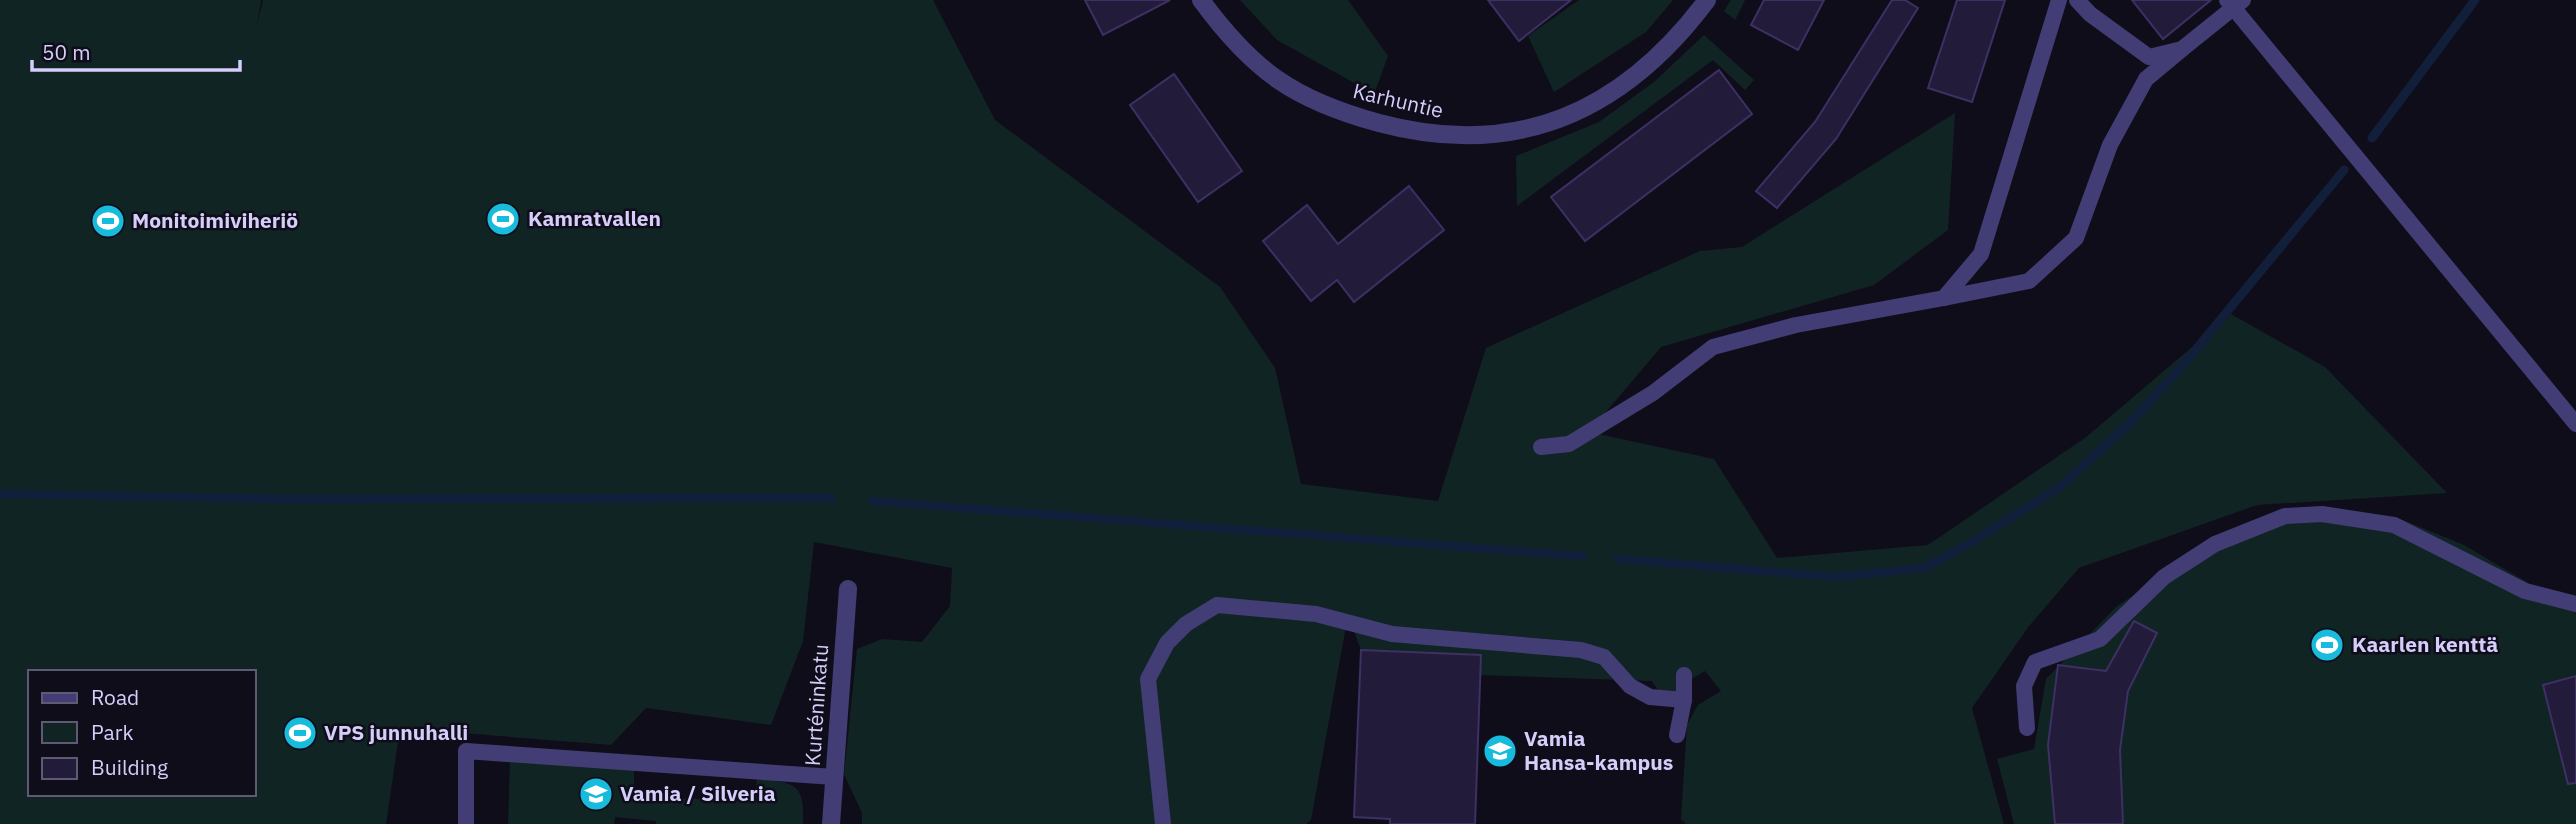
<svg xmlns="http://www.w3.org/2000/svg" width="2576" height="824" font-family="'IBM Plex Sans',sans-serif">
  <rect width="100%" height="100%" fill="#100d1b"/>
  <g fill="#112424" fill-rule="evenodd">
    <path d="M0,0H261L257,25L263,0H933L995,120L1220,287L1275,368L1301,484L1438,501L1486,348L1700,251L1742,247L1955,113L1948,230L1874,285L1661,347L1589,432L1714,459L1777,558L1928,545L2085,438L2231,314L2325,367L2447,493L2257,505L2079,568L2029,626L1972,708L2004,824H1686L1681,819L1687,725L1698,705L1721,691L1705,671L1681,685L1678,705L1669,707L1652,681L1481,675V655L1361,650L1348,615L1311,820L1306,824H862V813L844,774L857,649L882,639L922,642L950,606L952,568L814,542L803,641L771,725L646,708L611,745L400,728L386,824H0ZM30,672H254V794H30Z"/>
    <polygon points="1240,0 1348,0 1388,56 1374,94 1277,40"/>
    <polygon points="1579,0 1673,0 1646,32 1554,92 1528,36"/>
    <polygon points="1731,0 1745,0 1735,20 1724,11"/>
    <polygon points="1704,35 1754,80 1745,90 1713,60 1517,206 1516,156 1599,122 1654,82"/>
    <polygon points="2303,513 2403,520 2464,545 2576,611 2576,824 2014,824 1997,759 2034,749 2046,679 2116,607 2205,546"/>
    <path d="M510,761L634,770V795L643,797L755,801L757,779C794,783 805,782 803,824H656V821L615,817L614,824H508Z"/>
  </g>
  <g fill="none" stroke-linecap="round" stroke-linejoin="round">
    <g stroke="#111f3b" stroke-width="9">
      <polyline points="2372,138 2475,0"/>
      <polyline points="0,494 284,499 832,498"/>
      <polyline points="873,501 1582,556"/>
      <polyline points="1618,559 1836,577 1924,568 1967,545 2061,486 2129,424 2188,359 2344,170"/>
    </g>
  </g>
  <g fill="#231b3a" stroke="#3d3064" stroke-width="2">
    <polygon points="1085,0 1170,0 1103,35"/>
    <polygon points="1488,0 1571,0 1519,41"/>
    <polygon points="1764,0 1824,0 1798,50 1751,25"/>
    <polygon points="1892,0 1905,0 1918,8 1836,139 1777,208 1756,191 1815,122"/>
    <polygon points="1957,0 2005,0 1972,102 1928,88"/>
    <polygon points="2132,0 2211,0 2163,39"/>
    <polygon points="1719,70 1752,114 1585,241 1551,197"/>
    <polygon points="1174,74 1242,171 1198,202 1130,105"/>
    <polygon points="1409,186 1444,230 1354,302 1337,280 1311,301 1263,241 1307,205 1338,244"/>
    <polygon points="2134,621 2157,633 2128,691 2120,750 2123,824 2055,824 2048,745 2058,665 2106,671"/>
    <polygon points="1361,650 1481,655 1475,824 1390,824 1390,819 1354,817"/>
    <polygon points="2576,676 2576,783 2568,784 2543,685"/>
  </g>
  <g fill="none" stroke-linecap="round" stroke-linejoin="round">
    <g stroke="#433d75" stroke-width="16">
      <polyline points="2077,0 2090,14 2149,57 2182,49 2243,0"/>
      <polyline points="2227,0 2576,424"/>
      <polyline points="1944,298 2029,281 2076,238 2110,145 2146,79 2182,49"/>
      <polyline points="1541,447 1569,444 1653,393 1713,347 1796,325 1944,298 1981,254 2059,0"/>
      <polyline points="2027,728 2024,686 2035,662 2100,639 2164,577 2215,544 2285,516 2322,514 2394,525 2525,591 2576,604"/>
      <polyline points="1677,735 1684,700 1684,675"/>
      <polyline points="466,824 466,751 834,777"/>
      <polyline points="1163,824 1148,679 1167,643 1186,624 1217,605 1316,614 1392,634 1581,650 1604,657 1630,686 1650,697 1684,700"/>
    </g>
    <g stroke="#433d75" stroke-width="18">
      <path d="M1201,0C1253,71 1294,100 1379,123C1517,160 1623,112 1707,0"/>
      <polyline points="831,824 848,589"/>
    </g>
  </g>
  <defs>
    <symbol id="stadium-disc" viewBox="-11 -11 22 22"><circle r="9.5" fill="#18bbdb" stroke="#100d1b"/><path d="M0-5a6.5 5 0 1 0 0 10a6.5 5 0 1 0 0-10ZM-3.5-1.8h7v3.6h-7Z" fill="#fff"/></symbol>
    <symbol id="school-disc" viewBox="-11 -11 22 22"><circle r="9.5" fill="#18bbdb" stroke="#100d1b"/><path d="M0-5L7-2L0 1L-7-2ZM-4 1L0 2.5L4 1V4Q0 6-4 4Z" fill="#fff"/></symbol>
  </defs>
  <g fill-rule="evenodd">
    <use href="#stadium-disc" x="484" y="200" width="38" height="38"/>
    <use href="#stadium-disc" x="89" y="202" width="38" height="38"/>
    <use href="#stadium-disc" x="2308" y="626" width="38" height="38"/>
    <use href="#stadium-disc" x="281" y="714" width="38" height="38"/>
    <use href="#school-disc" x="1481" y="732" width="38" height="38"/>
    <use href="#school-disc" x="577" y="775" width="38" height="38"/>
  </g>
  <g text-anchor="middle" stroke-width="5" stroke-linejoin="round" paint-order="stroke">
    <g font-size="21" fill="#d5cdfa" stroke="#100d1b">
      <text transform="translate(1398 101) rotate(13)" y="7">Karhuntie</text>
      <text transform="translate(817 705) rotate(-86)" y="7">Kurténinkatu</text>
    </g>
    <g font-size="21" font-weight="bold" fill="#d5cdfa" stroke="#100d1b" text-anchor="start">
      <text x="528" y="226">Kamratvallen</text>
      <text x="132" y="228">Monitoimiviheriö</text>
      <text x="2352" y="652">Kaarlen kenttä</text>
      <text x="324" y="740">VPS junnuhalli</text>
      <text x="1524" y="746">Vamia<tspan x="1524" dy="24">Hansa-kampus</tspan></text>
      <text x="620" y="801">Vamia / Silveria</text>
    </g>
  </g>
  <rect x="28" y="670" width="228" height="126" fill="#100d1b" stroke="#5f5a74" stroke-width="2"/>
  <rect x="42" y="693" width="35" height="10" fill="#433d75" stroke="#5f5a74" stroke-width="2"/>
  <text x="91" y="705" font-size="21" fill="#d5cdfa">Road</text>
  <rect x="42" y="722" width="35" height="21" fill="#112424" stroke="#5f5a74" stroke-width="2"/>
  <text x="91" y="740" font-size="21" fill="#d5cdfa">Park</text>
  <rect x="42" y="758" width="35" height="21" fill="#231b3a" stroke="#5f5a74" stroke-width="2"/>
  <text x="91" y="775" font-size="21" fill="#d5cdfa">Building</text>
  <path d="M32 60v10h208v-10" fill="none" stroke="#d5cdfa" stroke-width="3.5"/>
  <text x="42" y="60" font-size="21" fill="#d5cdfa" stroke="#100d1b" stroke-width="5" paint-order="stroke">50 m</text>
</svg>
